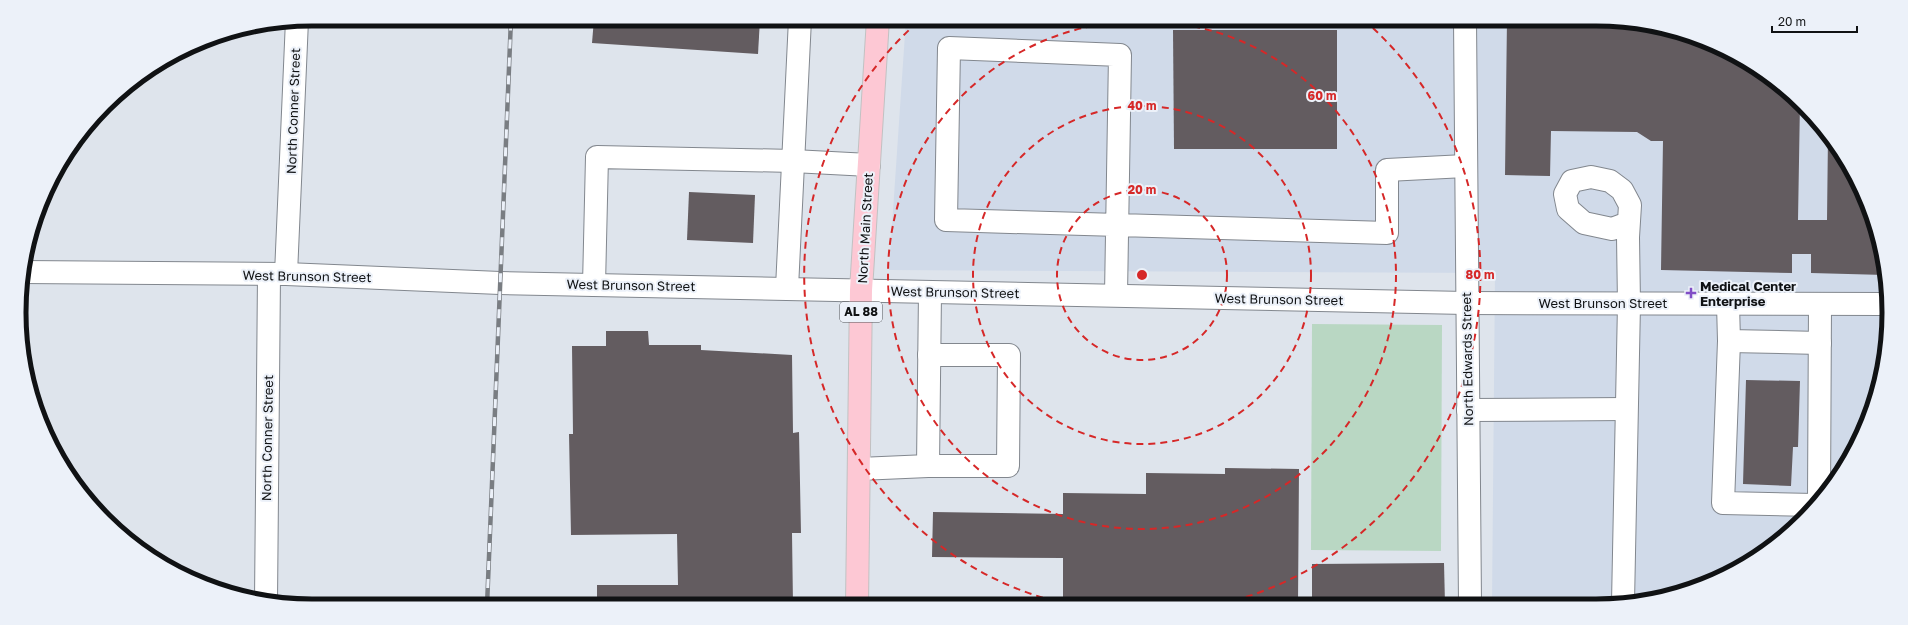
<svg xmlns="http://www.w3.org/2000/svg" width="1908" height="625" font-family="'Golos Text',sans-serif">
  <rect width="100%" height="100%" fill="#dee4ec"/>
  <polygon fill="#d0dae9" points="906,19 1595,19 1653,25 1708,41 1759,69 1803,105 1840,150 1867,200 1883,255 1889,313 1883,370 1850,459 1803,520 1726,576 1634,603 1492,604 1495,273 889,270"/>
  <polygon fill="#b9d7c3" points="1312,324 1442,325 1441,551 1311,550"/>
  <g fill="#635c60">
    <polygon points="594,19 760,19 758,54 592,43"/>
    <polygon points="1507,19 1596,19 1653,25 1708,41 1759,69 1800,102 1798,220 1827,220 1828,135 1840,150 1867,200 1883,255 1885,275 1811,273 1811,254 1792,254 1792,273 1661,270 1663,141 1651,141 1637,132 1551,131 1550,176 1505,175"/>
    <polygon points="1173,30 1337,30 1337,149 1174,149"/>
    <polygon points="689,192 755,195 753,243 687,240"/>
    <polygon points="606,331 648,331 649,345 701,345 701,350 792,355 793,433 799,432 801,533 792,533 793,605 597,605 597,585 678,585 677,534 571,535 569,434 573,434 572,346 606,346"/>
    <polygon points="1746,380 1800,381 1798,447 1793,447 1791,486 1743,484"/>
    <polygon points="1225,468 1299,469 1298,604 1063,605 1063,558 932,557 933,512 1063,514 1063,493 1146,494 1146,473 1225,474"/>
    <polygon points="1444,563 1445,604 1312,604 1312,564"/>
  </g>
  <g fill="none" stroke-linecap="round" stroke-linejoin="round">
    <defs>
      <g id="minor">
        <polyline points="1465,19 1470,604"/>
        <polyline points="22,272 286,274 500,283 1466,303 1888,304"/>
        <polyline points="286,274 297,20"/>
        <polyline points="594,285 597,157 793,161 869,165"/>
        <polyline points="787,288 800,19"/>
        <polyline points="1116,295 1120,55 949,48 946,220 1387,233 1387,170 1465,166"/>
        <polyline points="1728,304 1729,341 1820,343"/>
        <polyline points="1729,341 1723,503 1814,505"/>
        <polyline points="1468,410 1626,409"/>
        <polyline points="928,466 1008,466 1009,355 929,355"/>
        <polyline points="859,469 928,466 930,292"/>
        <polyline points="1819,499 1820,304"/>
        <polyline points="266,601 269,275"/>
        <polyline points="1623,603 1629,304 1628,237 1630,205 1622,190 1610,181 1591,177 1572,181 1565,194 1568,209 1584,223 1612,229 1628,223"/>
      </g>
      <polyline id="major" points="857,605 861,290 878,19"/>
    </defs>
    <use href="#minor" stroke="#82878e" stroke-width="24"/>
    <use href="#major" stroke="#c1c1c2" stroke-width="24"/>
    <use href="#minor" stroke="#fff" stroke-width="22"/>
    <use href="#major" stroke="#fdc8d4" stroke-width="22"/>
    <defs>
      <polyline id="rail" points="487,606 511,19"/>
    </defs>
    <use href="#rail" stroke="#797d82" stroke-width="4.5"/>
    <use href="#rail" stroke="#ecf1f9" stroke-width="3" stroke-dasharray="9" stroke-linecap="butt"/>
  </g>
  <g fill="none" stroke="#d62828" stroke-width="2" stroke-dasharray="7 5">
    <circle cx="1142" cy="275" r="85"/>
    <circle cx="1142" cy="275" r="169"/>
    <circle cx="1142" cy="275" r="254"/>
    <path d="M1066 604A338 338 0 0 1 920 20M1364 20A338 338 0 0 1 1221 604"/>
  </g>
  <path fill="#814ec6" stroke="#ecf1f9" stroke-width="1.5" d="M1689 287h4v4h4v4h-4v4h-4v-4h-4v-4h4z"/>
  <g text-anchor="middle" stroke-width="4" stroke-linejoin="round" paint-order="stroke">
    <rect fill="#ecf1f9" stroke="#525559" stroke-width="1" x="840" y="302" width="42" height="20" rx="3"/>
    <g font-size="12" font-weight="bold" fill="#101214">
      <text x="861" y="316">AL 88</text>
    </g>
    <g font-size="13" fill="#101214" stroke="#ecf1f9">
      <text transform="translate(293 111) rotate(-88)" y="5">North Conner Street</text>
      <text transform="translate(865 228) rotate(-87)" y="5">North Main Street</text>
      <text transform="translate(307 276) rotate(1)" y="5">West Brunson Street</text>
      <text transform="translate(631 285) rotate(1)" y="5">West Brunson Street</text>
      <text transform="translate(955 292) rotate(1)" y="5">West Brunson Street</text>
      <text transform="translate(1279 299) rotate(1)" y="5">West Brunson Street</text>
      <text x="1603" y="308">West Brunson Street</text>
      <text transform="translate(1467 359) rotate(-91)" y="5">North Edwards Street</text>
      <text transform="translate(267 438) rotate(-89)" y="5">North Conner Street</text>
    </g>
    <g font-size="13" font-weight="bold" fill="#101214" stroke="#ecf1f9" text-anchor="start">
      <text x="1700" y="291">Medical Center<tspan x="1700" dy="15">Enterprise</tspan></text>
    </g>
  </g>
  <path d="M0 0H1908V625H0ZM312 26H1596A286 286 0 0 1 1882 312V313A286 286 0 0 1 1596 599H312A286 286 0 0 1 26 313V312A286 286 0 0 1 312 26Z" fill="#ecf1f9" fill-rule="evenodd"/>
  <path fill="none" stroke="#101214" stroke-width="5" d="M312 26H1596A286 286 0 0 1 1882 312V313A286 286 0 0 1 1596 599H312A286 286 0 0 1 26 313V312A286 286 0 0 1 312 26Z"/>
  <circle cx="1142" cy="275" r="6" fill="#d62828" stroke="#ecf1f9" stroke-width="2"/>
  <g font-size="12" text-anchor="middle" font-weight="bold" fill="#d62828" stroke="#ecf1f9" stroke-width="4" stroke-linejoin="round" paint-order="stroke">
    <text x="1322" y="100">60 m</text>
    <text x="1142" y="110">40 m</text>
    <text x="1142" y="194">20 m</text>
    <text x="1480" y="279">80 m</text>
  </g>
  <path d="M1772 26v6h85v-6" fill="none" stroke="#101214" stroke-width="2"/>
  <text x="1778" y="26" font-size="12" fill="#101214" stroke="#ecf1f9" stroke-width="3" paint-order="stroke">20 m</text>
</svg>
